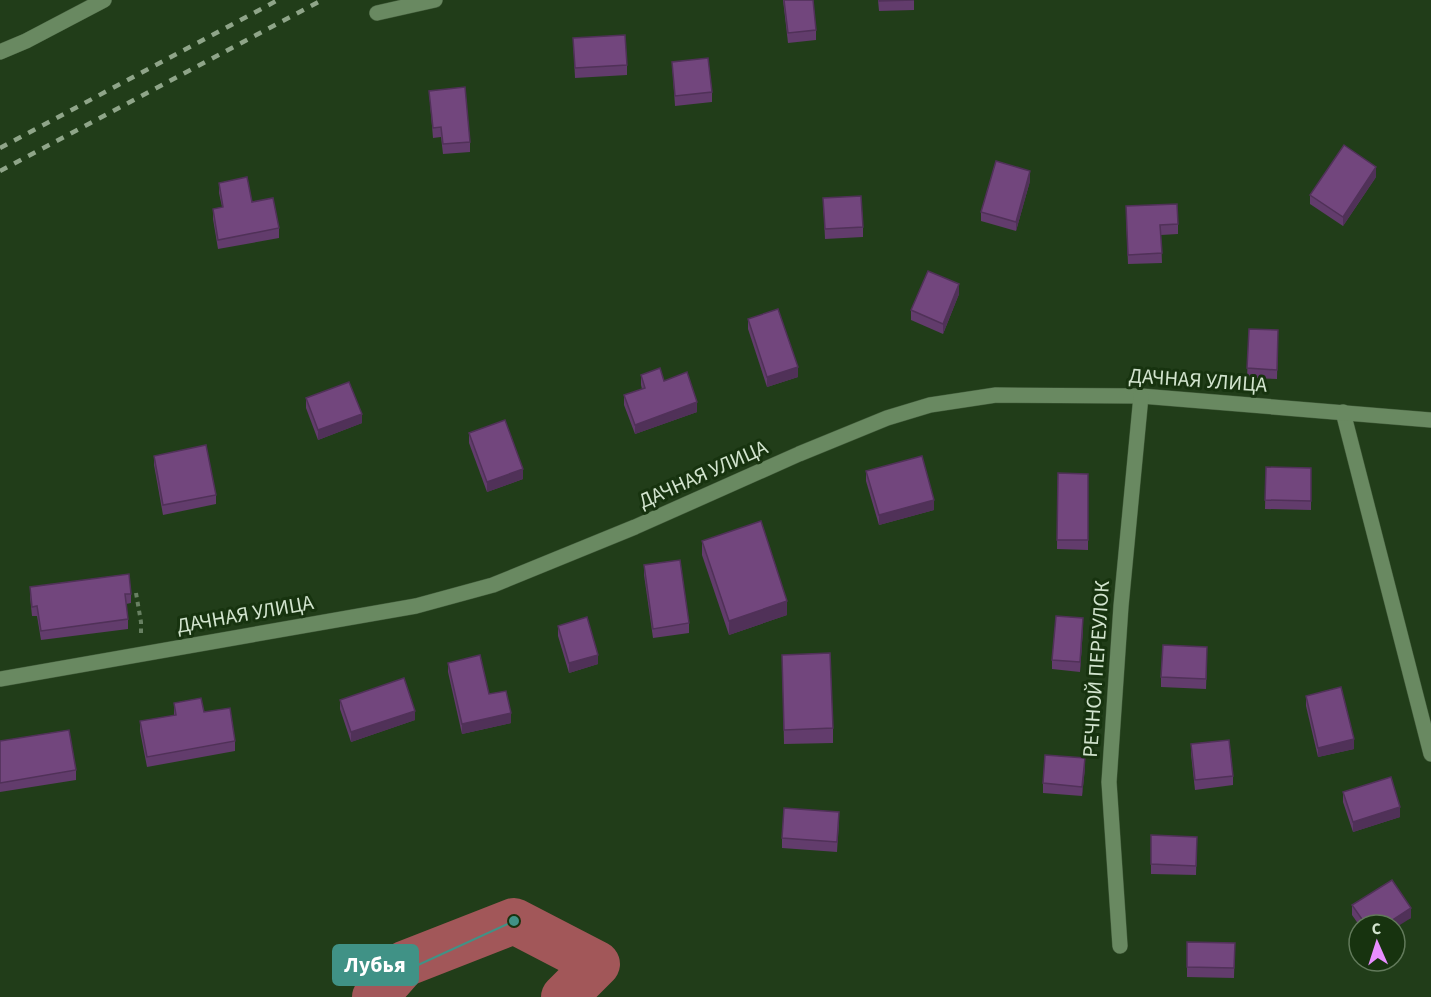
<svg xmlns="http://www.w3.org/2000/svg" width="1431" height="997" font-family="'Source Sans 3',sans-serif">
  <rect width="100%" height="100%" fill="#213d19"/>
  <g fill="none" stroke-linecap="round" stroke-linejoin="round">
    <polyline stroke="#a25759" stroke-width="46" points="375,997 404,964 514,921 597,964 564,997"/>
    <defs>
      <g id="minor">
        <polyline points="377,13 435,0"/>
        <polyline points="0,52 26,41 104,0"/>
        <polyline points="1343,412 1431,754"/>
        <polyline points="0,679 416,606 493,585 635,527 799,454 887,418 930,405 996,395 1141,396 1431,420"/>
        <polyline points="1120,946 1109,782 1121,606 1141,396"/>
      </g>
    </defs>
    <use href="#minor" stroke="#415a3a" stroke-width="16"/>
    <polyline stroke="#688062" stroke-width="4" stroke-dasharray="4.5 4.5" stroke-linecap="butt" points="136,593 141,622 141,635"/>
    <use href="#minor" stroke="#698961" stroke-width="15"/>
    <g stroke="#8fa589" stroke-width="4.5" stroke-dasharray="8 8" stroke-linecap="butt">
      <polyline points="0,148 278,0"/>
      <polyline points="0,171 322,0"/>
    </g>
  </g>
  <g fill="#623c6c">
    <polygon points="783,0 813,0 816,30 816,40 788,43"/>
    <polygon points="878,0 914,0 914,10 879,11"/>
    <polygon points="573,38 627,65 627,75 575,78"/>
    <polygon points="672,62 712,92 712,102 675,106"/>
    <polygon points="429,91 470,142 470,152 443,154 441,137 433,138"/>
    <polygon points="1376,177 1343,226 1310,204 1310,195"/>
    <polygon points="1030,181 1016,231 981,221 981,212"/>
    <polygon points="219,183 252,202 279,228 279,238 218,249 213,219 213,209 222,207 219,193"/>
    <polygon points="823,198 863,227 863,237 825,239"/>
    <polygon points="1126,216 1178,224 1178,234 1161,235 1162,263 1128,264"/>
    <polygon points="959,294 943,334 911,320 911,310"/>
    <polygon points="748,319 798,377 767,387 748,329"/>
    <polygon points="1249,329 1278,330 1277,379 1247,378"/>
    <polygon points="641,375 664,381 697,412 635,434 624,405 624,395 642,389 641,385"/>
    <polygon points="306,398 362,423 318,440 306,408"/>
    <polygon points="469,433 523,479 487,492 469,443"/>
    <polygon points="154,456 216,495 216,504 163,515 154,465"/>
    <polygon points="1266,467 1311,468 1311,510 1265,509"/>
    <polygon points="866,471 934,510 879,525 866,481"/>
    <polygon points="1058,473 1088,474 1088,550 1057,549"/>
    <polygon points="702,541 787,615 729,635 702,555"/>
    <polygon points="644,565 689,623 689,633 653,638 644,575"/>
    <polygon points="30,587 131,594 131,603 126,604 128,619 128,629 41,640 37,616 32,616 30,597"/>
    <polygon points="558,626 598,664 569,673 558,636"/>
    <polygon points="1083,628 1080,672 1052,669 1052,660"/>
    <polygon points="782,655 833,728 833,743 784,744"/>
    <polygon points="1207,657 1206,689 1161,687 1161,677"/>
    <polygon points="448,663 489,694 511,723 462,734 448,672"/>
    <polygon points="1306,696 1354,749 1318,757 1306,706"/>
    <polygon points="340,700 415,720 351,742 340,709"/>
    <polygon points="174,703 204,712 235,741 235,751 147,767 140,731 140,721 174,716"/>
    <polygon points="0,741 76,770 76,780 0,792"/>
    <polygon points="1191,744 1233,776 1233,785 1195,790 1191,754"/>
    <polygon points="1085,768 1082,796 1043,793 1043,783"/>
    <polygon points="1343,792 1400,817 1353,832 1343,802"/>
    <polygon points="839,821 837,852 782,848 782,838"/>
    <polygon points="1151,835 1197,837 1196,875 1151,874"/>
    <polygon points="1352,905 1411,918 1395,925 1359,925 1352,915"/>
    <polygon points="1187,942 1235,943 1234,978 1187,977"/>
  </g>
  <g fill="#503158">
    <polygon points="1376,167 1376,177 1343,226 1343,217"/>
    <polygon points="1030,171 1030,181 1016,231 1016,222"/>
    <polygon points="959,284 959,294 943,334 943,324"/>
    <polygon points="798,367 798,377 767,387 767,377"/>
    <polygon points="697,402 697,412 635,434 635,425"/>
    <polygon points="362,414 362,423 318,440 318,430"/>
    <polygon points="523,469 523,479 487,492 487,482"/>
    <polygon points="934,500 934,510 879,525 879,515"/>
    <polygon points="787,601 787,615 729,635 729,621"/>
    <polygon points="1083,618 1083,628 1080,672 1080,662"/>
    <polygon points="598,655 598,664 569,673 569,663"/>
    <polygon points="415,711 415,720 351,742 351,732"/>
    <polygon points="511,713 511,723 462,734 462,724"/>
    <polygon points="1354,739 1354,749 1318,757 1318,748"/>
    <polygon points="1085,758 1085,768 1082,796 1082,787"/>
    <polygon points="1400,807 1400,817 1353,832 1353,822"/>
    <polygon points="1411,908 1411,918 1395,928 1395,925 1385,925"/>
  </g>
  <g fill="#72467d" stroke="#503158" stroke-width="1.5">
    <polygon points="784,0 813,0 816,30 788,33"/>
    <polygon points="879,0 914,0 879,1"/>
    <polygon points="625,35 627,65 575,68 573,38"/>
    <polygon points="708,58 712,92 675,96 672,62"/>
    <polygon points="465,87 470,142 443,144 441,127 433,128 429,91"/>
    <polygon points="1344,145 1376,167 1343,217 1310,195"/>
    <polygon points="996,161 1030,171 1016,222 981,212"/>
    <polygon points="247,177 252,202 273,198 279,228 218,240 213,209 223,207 219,183"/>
    <polygon points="861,196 863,227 825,229 823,198"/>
    <polygon points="1177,204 1178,224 1160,225 1162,253 1128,255 1126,206"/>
    <polygon points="928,271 959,284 943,324 911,310"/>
    <polygon points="778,309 798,367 767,377 748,319"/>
    <polygon points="1249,329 1278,330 1277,370 1247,368"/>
    <polygon points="660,368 664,381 687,372 697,402 635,425 624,395 645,388 641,375"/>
    <polygon points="349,382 362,414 318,430 306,398"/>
    <polygon points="505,420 523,469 487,482 469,433"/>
    <polygon points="206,445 216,495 163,505 154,456"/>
    <polygon points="922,456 934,500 879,515 866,471"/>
    <polygon points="1266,467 1311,468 1311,501 1265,500"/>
    <polygon points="1058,473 1088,474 1088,540 1057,540"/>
    <polygon points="761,521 787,601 729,621 702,541"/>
    <polygon points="680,560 689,623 653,629 644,565"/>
    <polygon points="129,574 131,594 125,594 128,619 41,631 37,606 32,607 30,587"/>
    <polygon points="1056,616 1083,618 1080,662 1052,660"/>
    <polygon points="587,617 598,655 569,663 558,626"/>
    <polygon points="1163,645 1207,647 1206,679 1161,677"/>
    <polygon points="830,653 833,728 784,730 782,655"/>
    <polygon points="480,655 489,694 506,691 511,713 462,724 448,663"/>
    <polygon points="404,678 415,711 351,732 340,700"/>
    <polygon points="1341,687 1354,739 1318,748 1306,696"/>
    <polygon points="201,698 204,712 230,708 235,741 147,757 140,721 176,715 174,703"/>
    <polygon points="69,730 76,770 0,783 0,741"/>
    <polygon points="1229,740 1233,776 1195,780 1191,744"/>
    <polygon points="1045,755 1085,758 1082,787 1043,783"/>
    <polygon points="1391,777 1400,807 1353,822 1343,792"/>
    <polygon points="784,808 839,812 837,842 782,838"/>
    <polygon points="1151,835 1197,837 1196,866 1151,864"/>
    <polygon points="1392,880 1411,908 1385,925 1366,925 1352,905"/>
    <polygon points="1187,942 1235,943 1234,968 1187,967"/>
  </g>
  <g text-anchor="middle" stroke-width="6" stroke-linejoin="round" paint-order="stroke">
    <g font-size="21" fill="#d2e4ce" stroke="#17330f">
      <text transform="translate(1198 380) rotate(4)" y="7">ДАЧНАЯ УЛИЦА</text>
      <text transform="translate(703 474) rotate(-24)" y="7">ДАЧНАЯ УЛИЦА</text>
      <text transform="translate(245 614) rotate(-10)" y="7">ДАЧНАЯ УЛИЦА</text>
      <text transform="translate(1096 669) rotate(-86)" y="7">РЕЧНОЙ ПЕРЕУЛОК</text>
    </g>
  </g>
  <path fill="none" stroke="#409286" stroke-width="2" d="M514 921L418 965"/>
  <circle fill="#409286" stroke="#17330f" stroke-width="2" cx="514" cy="921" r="6"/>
  <rect fill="#409286" stroke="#409286" stroke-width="2" x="333" y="945" width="85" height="40" rx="6"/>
  <g font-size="22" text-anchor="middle" font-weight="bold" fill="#fff">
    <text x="375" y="972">Лубья</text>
  </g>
  <g transform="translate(1377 943) rotate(357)"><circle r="28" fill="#17330f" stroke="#627a5b" stroke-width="1.5"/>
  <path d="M0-4.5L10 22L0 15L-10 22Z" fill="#e88eff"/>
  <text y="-9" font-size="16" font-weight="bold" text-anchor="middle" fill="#d2e4ce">С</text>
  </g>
</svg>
